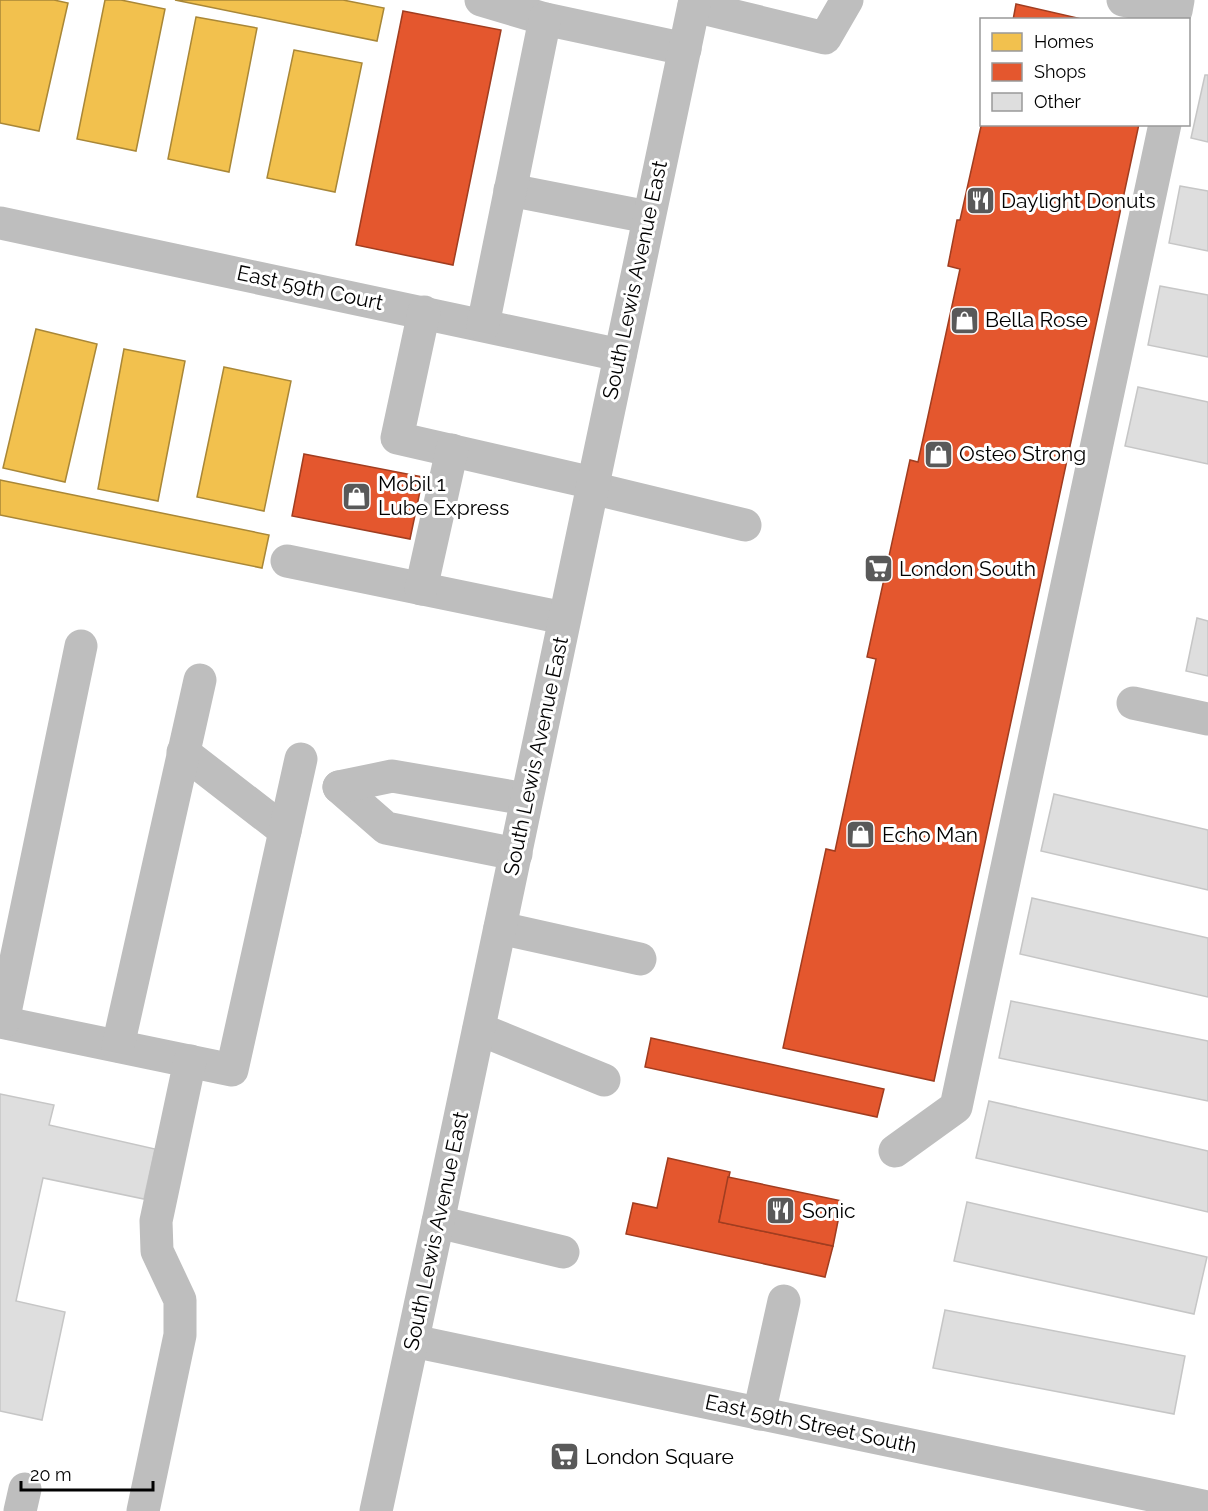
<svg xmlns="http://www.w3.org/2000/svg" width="1208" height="1511" font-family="Raleway,sans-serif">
  <rect width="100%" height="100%" fill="#fff"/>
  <g fill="#f2c14e" stroke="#a98737" stroke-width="1.5">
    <polygon points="0,0 54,0 68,3 39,131 0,123"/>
    <polygon points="105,0 121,0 165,9 136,151 77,139"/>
    <polygon points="175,0 343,0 384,8 377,41"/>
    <polygon points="196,17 257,28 229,172 168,159"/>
    <polygon points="294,50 362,63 335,192 267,178"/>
    <polygon points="36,329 97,344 65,482 3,468"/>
    <polygon points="124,349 185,361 158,501 98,489"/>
    <polygon points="224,367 291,381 264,511 197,497"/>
    <polygon points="0,480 269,535 262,568 0,515"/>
  </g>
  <g fill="#e4572e" stroke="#a03d20" stroke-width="1.5">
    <polygon points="1016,4 1082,19 1082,20 1013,20"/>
    <polygon points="403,11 501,30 453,265 356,245"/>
    <polygon points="982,122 982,124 1139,124 934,1081 783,1048 826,849 835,851 876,659 867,657 910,460 918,462 960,269 948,266 957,220 960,220"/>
    <polygon points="304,454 423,477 410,539 292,516"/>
    <polygon points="651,1038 884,1089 877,1117 645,1067"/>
    <polygon points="668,1158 730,1172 719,1222 833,1246 825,1277 626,1234 633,1203 657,1208"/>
    <polygon points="728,1177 842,1201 833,1246 719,1222"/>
  </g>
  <g fill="#dedede" stroke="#c6c6c6" stroke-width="1.5">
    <polygon points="1205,75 1208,75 1208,142 1191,138"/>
    <polygon points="1180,186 1208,191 1208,251 1169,243"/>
    <polygon points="1160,286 1208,295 1208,357 1148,345"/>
    <polygon points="1138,387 1208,402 1208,464 1125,446"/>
    <polygon points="1197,618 1208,621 1208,676 1186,671"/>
    <polygon points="1054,794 1208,830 1208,890 1041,851"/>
    <polygon points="1032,898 1208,938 1208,997 1020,954"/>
    <polygon points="1011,1001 1208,1041 1208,1101 999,1058"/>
    <polygon points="0,1094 54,1105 49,1125 155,1149 144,1199 43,1178 16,1301 65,1312 42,1420 0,1411"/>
    <polygon points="989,1101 1208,1151 1208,1212 976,1158"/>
    <polygon points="967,1202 1207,1257 1194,1314 954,1261"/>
    <polygon points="945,1310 1185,1356 1174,1414 933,1368"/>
  </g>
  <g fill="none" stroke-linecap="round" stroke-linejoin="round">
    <g stroke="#bebebe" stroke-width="33">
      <polyline points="481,0 545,19 685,49"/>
      <polyline points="1123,0 1176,11 1178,0"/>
      <polyline points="694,6 825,38 847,0"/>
      <polyline points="510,190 648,217"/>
      <polyline points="0,223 620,355"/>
      <polyline points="424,312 397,438 593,483"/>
      <polyline points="483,325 545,19"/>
      <polyline points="592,488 745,525"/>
      <polyline points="287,561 564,618"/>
      <polyline points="421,589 452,450"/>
      <polyline points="1133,703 1208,719"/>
      <polyline points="183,752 285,831"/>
      <polyline points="339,787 386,828 516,854"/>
      <polyline points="339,787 392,776 526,799"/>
      <polyline points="500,928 640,959"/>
      <polyline points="0,1022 232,1070 301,759"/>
      <polyline points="3,1022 81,646"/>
      <polyline points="479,1029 604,1080"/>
      <polyline points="118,1046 200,680"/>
      <polyline points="895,1151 956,1107 1165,124"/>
      <polyline points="438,1222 563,1252"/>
      <polyline points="413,1341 1208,1507"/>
      <polyline points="759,1414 784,1301"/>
      <polyline points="20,1511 25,1489"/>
      <polyline points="143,1511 180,1335 180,1300 157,1251 156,1221 190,1061"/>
    </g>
    <polyline stroke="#bebebe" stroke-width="33" points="376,1511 438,1222 695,0"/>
  </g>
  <defs>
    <symbol id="restaurant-square" viewBox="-11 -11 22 22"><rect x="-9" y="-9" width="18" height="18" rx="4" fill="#595959" stroke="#fff"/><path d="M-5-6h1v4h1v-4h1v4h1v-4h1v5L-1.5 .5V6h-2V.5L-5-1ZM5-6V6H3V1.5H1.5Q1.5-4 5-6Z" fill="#fff"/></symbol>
    <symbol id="shop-square" viewBox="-11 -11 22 22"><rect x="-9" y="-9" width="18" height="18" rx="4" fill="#595959" stroke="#fff"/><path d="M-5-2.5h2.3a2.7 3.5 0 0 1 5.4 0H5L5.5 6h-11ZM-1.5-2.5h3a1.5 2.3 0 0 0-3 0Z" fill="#fff"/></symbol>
    <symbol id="supermarket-square" viewBox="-11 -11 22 22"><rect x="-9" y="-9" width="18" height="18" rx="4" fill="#595959" stroke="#fff"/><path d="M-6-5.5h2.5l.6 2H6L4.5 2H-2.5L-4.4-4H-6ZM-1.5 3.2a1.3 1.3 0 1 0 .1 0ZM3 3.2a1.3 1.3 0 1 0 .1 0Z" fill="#fff"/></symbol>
  </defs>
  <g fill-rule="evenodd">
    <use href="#restaurant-square" x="964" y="184" width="33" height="33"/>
    <use href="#shop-square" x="948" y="304" width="33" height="33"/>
    <use href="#shop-square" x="922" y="438" width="33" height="33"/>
    <use href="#shop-square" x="340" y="480" width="33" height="33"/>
    <use href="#supermarket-square" x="862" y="552" width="33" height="33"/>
    <use href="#shop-square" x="844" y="818" width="33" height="33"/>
    <use href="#restaurant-square" x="764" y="1194" width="33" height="33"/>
    <use href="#supermarket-square" x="548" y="1440" width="33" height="33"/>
  </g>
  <g text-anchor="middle" stroke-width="6" stroke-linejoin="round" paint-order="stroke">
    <g font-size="21" fill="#000" stroke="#fff" text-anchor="start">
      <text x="1001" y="208">Daylight Donuts</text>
      <text x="985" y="327">Bella Rose</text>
      <text x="959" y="461">Osteo Strong</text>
      <text x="378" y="491">Mobil 1<tspan x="378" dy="24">Lube Express</tspan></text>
      <text x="899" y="576">London South</text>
      <text x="882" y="842">Echo Man</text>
      <text x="802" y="1218">Sonic</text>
      <text x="585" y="1464">London Square</text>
    </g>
    <g font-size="21" fill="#000" stroke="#fff">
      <text transform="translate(635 280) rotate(-78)" y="7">South Lewis Avenue East</text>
      <text transform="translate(310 288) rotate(12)" y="7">East 59th Court</text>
      <text transform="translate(536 756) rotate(-78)" y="7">South Lewis Avenue East</text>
      <text transform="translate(436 1231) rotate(-78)" y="7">South Lewis Avenue East</text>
      <text transform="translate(811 1424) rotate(12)" y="7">East 59th Street South</text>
    </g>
  </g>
  <rect x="980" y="18" width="210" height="108" fill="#ffffff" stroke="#999999" stroke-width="1.5"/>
  <rect x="992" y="33" width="30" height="18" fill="#f2c14e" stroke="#999999" stroke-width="1.5"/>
  <text x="1034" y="48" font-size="18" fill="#000000">Homes</text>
  <rect x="992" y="63" width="30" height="18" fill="#e4572e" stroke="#999999" stroke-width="1.5"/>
  <text x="1034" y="78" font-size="18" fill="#000000">Shops</text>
  <rect x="992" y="93" width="30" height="18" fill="#dedede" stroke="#999999" stroke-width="1.5"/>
  <text x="1034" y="108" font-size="18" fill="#000000">Other</text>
  <path d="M21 1481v9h132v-9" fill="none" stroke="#000000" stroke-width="3"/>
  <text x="30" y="1481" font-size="18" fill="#000000" stroke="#ffffff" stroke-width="4.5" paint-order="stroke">20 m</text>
</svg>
